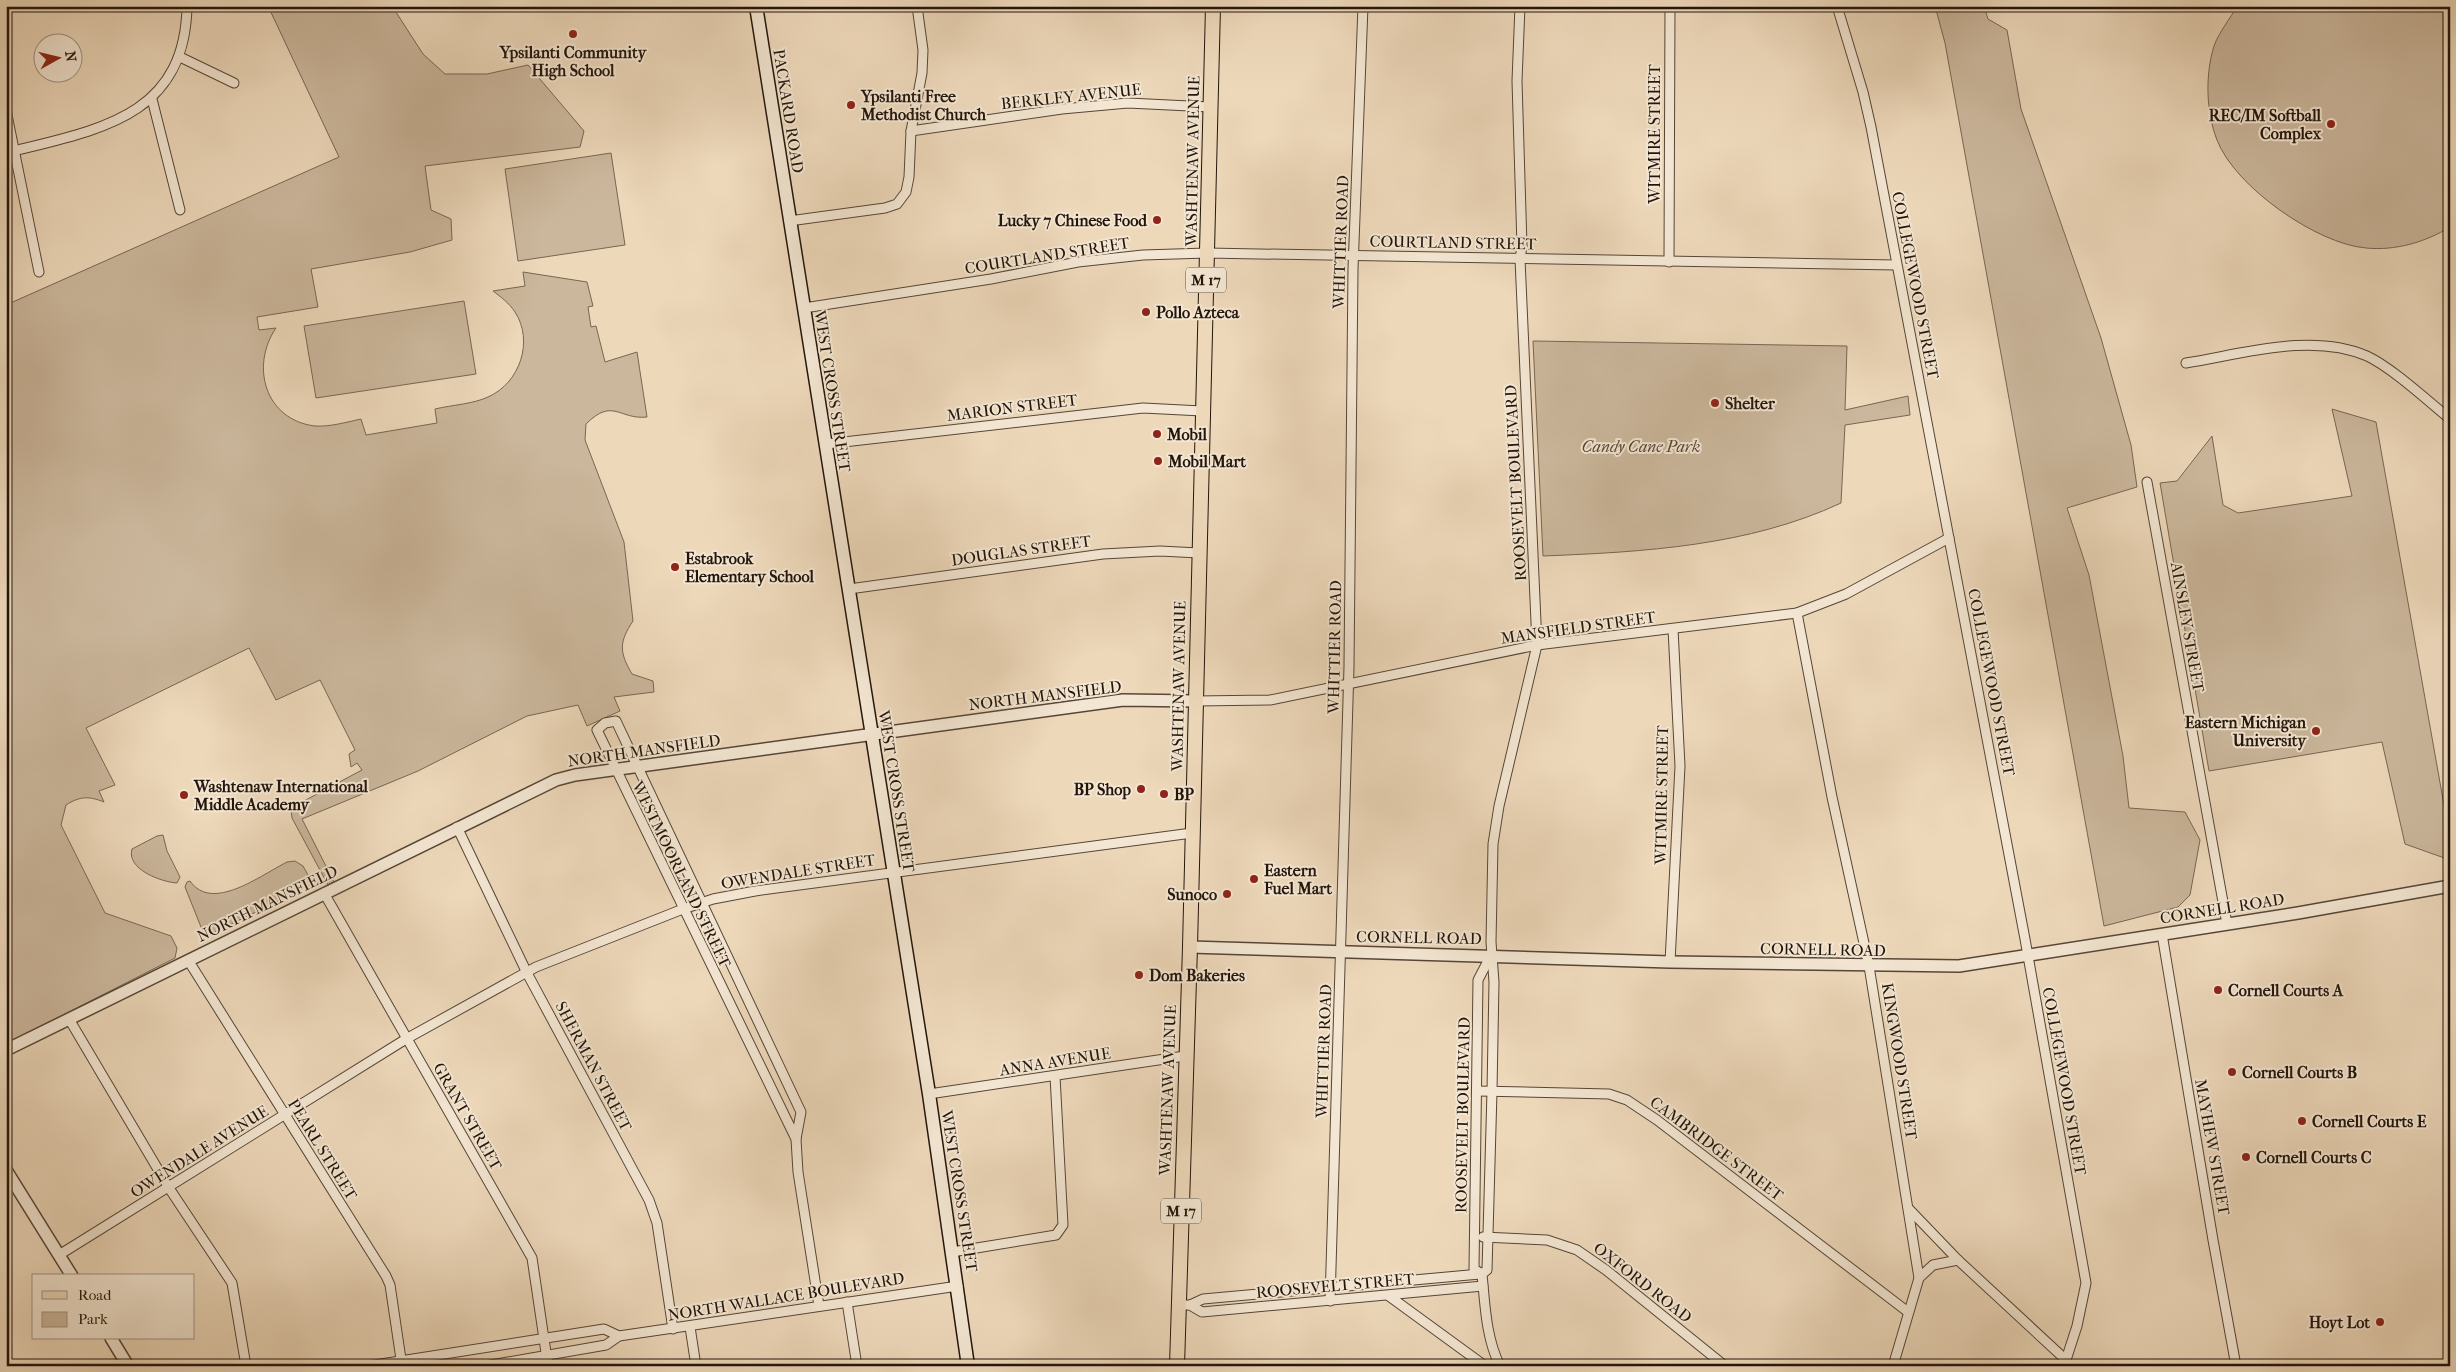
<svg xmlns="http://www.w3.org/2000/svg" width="2456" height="1372" font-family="'IM FELL French Canon',serif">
  <rect width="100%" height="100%" fill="#edd8ba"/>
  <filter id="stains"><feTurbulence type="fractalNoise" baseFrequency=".004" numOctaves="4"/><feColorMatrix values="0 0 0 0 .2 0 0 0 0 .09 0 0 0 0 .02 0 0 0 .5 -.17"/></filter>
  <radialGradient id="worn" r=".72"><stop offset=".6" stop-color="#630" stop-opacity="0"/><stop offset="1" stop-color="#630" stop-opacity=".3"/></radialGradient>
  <g fill="#cbb79c" stroke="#776654">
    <path d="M268,6H392L423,54L445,74H487L528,65L584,131L580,147L425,166L431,210L451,219L452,240L410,252L311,269L318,307L257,317L259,330L276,328C250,366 265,420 315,426C330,427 347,422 361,419L366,435L437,423L435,409C452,405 473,404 488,397C520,383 534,341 515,312C509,303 501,297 493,291L525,286L523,272L587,282L593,306L588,307L591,327L596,326L605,362L637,352L647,417C619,420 613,397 586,424L585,440L624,542L633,621C619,642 619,652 632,674L653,681L654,692L614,697L620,711L587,726L578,705L527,716L418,771L302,819L334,882L328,885L292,818L291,810L302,802L362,770L357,763L351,767L349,754L355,750L320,680L276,700L249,648L86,728L115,785L99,791L104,802C89,796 80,796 66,805L61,825L105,913L171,936L177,948L175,958L6,1044V305L339,157Z"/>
    <polygon points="1935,6 1984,6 1988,19 2007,30 2021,109 2101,338 2131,445 2137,487 2067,508 2089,575 2123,756 2129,808 2185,812 2200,840 2190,895 2178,907 2104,926 1945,43"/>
    <path d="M2237,6H2450V227C2426,242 2395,251 2366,248C2317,244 2235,187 2217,140C2206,112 2205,75 2214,46C2219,32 2230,19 2237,6Z"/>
    <polygon points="611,153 625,245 518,261 505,169"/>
    <polygon points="464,301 476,374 316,398 304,326"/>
    <path d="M1533,341L1847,346L1845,410L1908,396L1910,415L1845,425L1841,503C1749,546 1644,552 1543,556Z"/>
    <polygon points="2332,409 2376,422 2450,839 2450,860 2405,844 2382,742 2209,771 2160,483 2177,481 2212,436 2223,505 2238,513 2352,496"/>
    <path d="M163,835L167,851L180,877L177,883C161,882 126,869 132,849L157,836Z"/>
    <path d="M295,861L303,866L313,884L205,937L185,887L187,882L190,881C212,913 261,875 287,862Z"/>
  </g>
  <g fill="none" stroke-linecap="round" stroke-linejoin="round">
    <defs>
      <g id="minor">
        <polyline points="1837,6 1863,92 1871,127 2025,939 2086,1283 2077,1326 2064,1366"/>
        <polyline points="180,57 234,83"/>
        <polyline points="152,99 180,210"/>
        <polyline points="6,110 39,272"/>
        <polyline points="911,131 1062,109 1128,103 1210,107"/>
        <path d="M6,153C96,130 185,119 187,6"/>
        <polyline points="789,221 885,208 897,204 906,192 909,177 911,131 922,73 923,50 917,6"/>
        <polyline points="1669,262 1670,6"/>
        <polyline points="804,308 991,279 1078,262 1143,255 1207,253 1896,265"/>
        <path d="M2186,363C2243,354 2312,332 2367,356C2391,367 2428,401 2450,419"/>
        <polyline points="826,444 1143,408 1202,411"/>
        <polyline points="2147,482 2227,924"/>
        <polyline points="849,589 1103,554 1160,551 1199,553"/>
        <polyline points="1797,613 1832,797 1869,966 1919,1278 1893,1366"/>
        <polyline points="1196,701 1270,700 1537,645 1797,613 1846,594 1949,538"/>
        <polygon points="616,721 801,1112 796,1139 597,730 605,723"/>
        <polyline points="457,827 527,973 649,1200 657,1223 673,1329"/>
        <polyline points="324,893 532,1258 548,1366"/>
        <polyline points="2162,934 2213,1240 2236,1366"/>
        <polyline points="188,960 386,1276 390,1285 402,1366"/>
        <polyline points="1670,962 1680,766 1673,629"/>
        <polyline points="69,1019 169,1188 232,1283 246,1366"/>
        <polyline points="1477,1091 1609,1094 1627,1100 1657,1120 1908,1312"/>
        <polyline points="929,1094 1185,1056"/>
        <polyline points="796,1139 798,1172 819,1306"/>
        <polyline points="1909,1209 1958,1260 2066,1360"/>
        <polyline points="1483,1237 1547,1240 1577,1250 1606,1270 1725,1366"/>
        <polyline points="952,1252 1056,1235 1063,1225 1055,1076"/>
        <polyline points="59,1255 406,1039 536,967 683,909 713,899 755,891 1192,833"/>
        <polyline points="1482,1274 1474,1269 1478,980 1490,957"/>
        <polyline points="1919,1278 1933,1265 1958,1260"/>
        <polyline points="1389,1296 1485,1366"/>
        <polyline points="1330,1301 1349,667 1353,269 1363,6"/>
        <polyline points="847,1302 857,1366"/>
        <polyline points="1178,1305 1190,1305 1203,1299 1480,1274"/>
        <polyline points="1190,1305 1202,1312 1483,1286"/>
        <polyline points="690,1327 696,1366"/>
        <polyline points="368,1366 604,1329 619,1336"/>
        <polyline points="485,1366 606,1345 619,1336 958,1286"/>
        <path d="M1500,1366C1486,1338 1485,1305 1482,1274L1487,1270L1492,1091L1494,982L1491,942L1493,844L1499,806L1537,645L1520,259L1522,246L1517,81L1520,6"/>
      </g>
      <g id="tertiary">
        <polyline points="1190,947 1670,962 1959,966 2298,913 2450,886"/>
        <polyline points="6,1050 556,780 575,775 1123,700 1196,701"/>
        <polyline points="6,1170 72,1276"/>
        <polyline points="111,1338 128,1366"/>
      </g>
      <polyline id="secondary" points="756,6 929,1094 968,1366"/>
      <polyline id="primary" points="1177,1366 1190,947 1213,6"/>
    </defs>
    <use href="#minor" stroke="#564637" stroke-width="11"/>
    <use href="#tertiary" stroke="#564637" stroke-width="14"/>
    <use href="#secondary" stroke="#23150b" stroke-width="15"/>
    <use href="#primary" stroke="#23150b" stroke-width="16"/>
    <use href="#minor" stroke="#f3e6d2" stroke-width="9"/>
    <use href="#tertiary" stroke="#f3e6d2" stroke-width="11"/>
    <use href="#secondary" stroke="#f3e6d2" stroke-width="12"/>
    <use href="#primary" stroke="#edd8ba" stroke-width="14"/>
  </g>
  <g fill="#8f2418" stroke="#f3e6d2" stroke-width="2">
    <circle cx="573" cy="34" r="5"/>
    <circle cx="851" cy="105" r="5"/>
    <circle cx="2331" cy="124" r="5"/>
    <circle cx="1157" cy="220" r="5"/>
    <circle cx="1146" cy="312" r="5"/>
    <circle cx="1715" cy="403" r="5"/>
    <circle cx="1157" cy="434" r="5"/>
    <circle cx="1158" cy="461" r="5"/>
    <circle cx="675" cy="567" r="5"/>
    <circle cx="2316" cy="731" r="5"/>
    <circle cx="1141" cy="789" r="5"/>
    <circle cx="1164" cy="794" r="5"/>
    <circle cx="184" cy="795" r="5"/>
    <circle cx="1254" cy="879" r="5"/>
    <circle cx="1227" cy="894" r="5"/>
    <circle cx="1139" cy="975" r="5"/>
    <circle cx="2218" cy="990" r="5"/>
    <circle cx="2232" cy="1072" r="5"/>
    <circle cx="2302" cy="1121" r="5"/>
    <circle cx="2246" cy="1157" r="5"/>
    <circle cx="2380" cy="1322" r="5"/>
  </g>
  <g text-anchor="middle" stroke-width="4" stroke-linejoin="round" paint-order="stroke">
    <g fill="#f3e6d2" stroke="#615447" stroke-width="1">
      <rect x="1186" y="267.5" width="40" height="25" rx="4"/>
      <rect x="1161" y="1198.5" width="40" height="25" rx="4"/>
    </g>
    <g font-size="15" font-weight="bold" fill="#23150b">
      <text x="1206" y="285">M 17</text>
      <text x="1181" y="1216">M 17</text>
    </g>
    <g font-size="16" font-weight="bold" fill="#23150b" stroke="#f3e6d2" text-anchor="start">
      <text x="573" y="58" text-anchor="middle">Ypsilanti Community<tspan x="573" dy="18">High School</tspan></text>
      <text x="861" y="102">Ypsilanti Free<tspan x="861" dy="18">Methodist Church</tspan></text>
      <text x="2321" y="121" text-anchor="end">REC/IM Softball<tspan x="2321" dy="18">Complex</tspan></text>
      <text x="1147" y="226" text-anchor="end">Lucky 7 Chinese Food</text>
      <text x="1156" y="318">Pollo Azteca</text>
      <text x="1725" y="409">Shelter</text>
      <text x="1167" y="440">Mobil</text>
      <text x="1168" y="467">Mobil Mart</text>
      <text x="685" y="564">Estabrook<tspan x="685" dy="18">Elementary School</tspan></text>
      <text x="2306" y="728" text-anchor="end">Eastern Michigan<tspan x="2306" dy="18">University</tspan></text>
      <text x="194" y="792">Washtenaw International<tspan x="194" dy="18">Middle Academy</tspan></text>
      <text x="1131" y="795" text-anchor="end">BP Shop</text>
      <text x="1174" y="800">BP</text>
      <text x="1264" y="876">Eastern<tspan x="1264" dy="18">Fuel Mart</tspan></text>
      <text x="1217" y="900" text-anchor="end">Sunoco</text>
      <text x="1149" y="981">Dom Bakeries</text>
      <text x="2228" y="996">Cornell Courts A</text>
      <text x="2242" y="1078">Cornell Courts B</text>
      <text x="2312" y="1127">Cornell Courts E</text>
      <text x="2256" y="1163">Cornell Courts C</text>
      <text x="2370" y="1328" text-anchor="end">Hoyt Lot</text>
    </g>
    <g font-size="16" fill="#23150b" stroke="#f3e6d2">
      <text transform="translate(1071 96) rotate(-6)" y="6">BERKLEY AVENUE</text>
      <text transform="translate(789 111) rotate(81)" y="6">PACKARD ROAD</text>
      <text transform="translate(1654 134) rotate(-90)" y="6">WITMIRE STREET</text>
      <text transform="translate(1192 161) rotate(-89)" y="6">WASHTENAW AVENUE</text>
      <text transform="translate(1340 242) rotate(-88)" y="6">WHITTIER ROAD</text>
      <text transform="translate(1453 242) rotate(1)" y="6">COURTLAND STREET</text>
      <text transform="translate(1047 255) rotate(-9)" y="6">COURTLAND STREET</text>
      <text transform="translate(1916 285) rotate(79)" y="6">COLLEGEWOOD STREET</text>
      <text transform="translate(833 391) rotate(81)" y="6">WEST CROSS STREET</text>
      <text transform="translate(1012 407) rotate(-7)" y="6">MARION STREET</text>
      <text transform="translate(1515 483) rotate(-93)" y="6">ROOSEVELT BOULEVARD</text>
      <text transform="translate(1021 550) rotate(-8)" y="6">DOUGLAS STREET</text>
      <text transform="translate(1578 627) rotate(-8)" y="6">MANSFIELD STREET</text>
      <text transform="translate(2188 627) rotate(80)" y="6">AINSLEY STREET</text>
      <text transform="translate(1334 647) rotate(-89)" y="6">WHITTIER ROAD</text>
      <text transform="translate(1992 682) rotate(79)" y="6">COLLEGEWOOD STREET</text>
      <text transform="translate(1178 686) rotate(-89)" y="6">WASHTENAW AVENUE</text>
      <text transform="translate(1045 695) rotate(-7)" y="6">NORTH MANSFIELD</text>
      <text transform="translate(644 750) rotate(-8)" y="6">NORTH MANSFIELD</text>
      <text transform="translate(897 791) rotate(81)" y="6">WEST CROSS STREET</text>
      <text transform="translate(1661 795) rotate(-89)" y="6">WITMIRE STREET</text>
      <text transform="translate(798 871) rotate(-9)" y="6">OWENDALE STREET</text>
      <text transform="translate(682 874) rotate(64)" y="6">WESTMOORLAND STREET</text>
      <text transform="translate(267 903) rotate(-26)" y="6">NORTH MANSFIELD</text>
      <text transform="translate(2222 908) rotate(-9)" y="6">CORNELL ROAD</text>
      <text transform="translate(1419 937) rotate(1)" y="6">CORNELL ROAD</text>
      <text transform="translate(1823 949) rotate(1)" y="6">CORNELL ROAD</text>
      <text transform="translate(1323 1051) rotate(-88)" y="6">WHITTIER ROAD</text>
      <text transform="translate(1055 1061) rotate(-9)" y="6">ANNA AVENUE</text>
      <text transform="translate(1900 1061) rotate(81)" y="6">KINGWOOD STREET</text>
      <text transform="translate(594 1066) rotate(62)" y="6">SHERMAN STREET</text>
      <text transform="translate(2065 1081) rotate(80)" y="6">COLLEGEWOOD STREET</text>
      <text transform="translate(1167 1090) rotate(-88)" y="6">WASHTENAW AVENUE</text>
      <text transform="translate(1462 1115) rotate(-89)" y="6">ROOSEVELT BOULEVARD</text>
      <text transform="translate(468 1116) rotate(60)" y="6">GRANT STREET</text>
      <text transform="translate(2213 1147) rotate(80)" y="6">MAYHEW STREET</text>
      <text transform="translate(1717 1148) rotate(37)" y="6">CAMBRIDGE STREET</text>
      <text transform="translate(323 1149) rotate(58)" y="6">PEARL STREET</text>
      <text transform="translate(199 1151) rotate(-32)" y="6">OWENDALE AVENUE</text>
      <text transform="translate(960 1191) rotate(81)" y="6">WEST CROSS STREET</text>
      <text transform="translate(1643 1282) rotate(38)" y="6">OXFORD ROAD</text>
      <text transform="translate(1335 1285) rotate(-5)" y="6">ROOSEVELT STREET</text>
      <text transform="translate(786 1296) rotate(-9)" y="6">NORTH WALLACE BOULEVARD</text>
    </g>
    <g font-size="16" font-style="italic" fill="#554636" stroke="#f3e6d2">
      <text x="1641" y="452">Candy Cane Park</text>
    </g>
  </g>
  <rect width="2456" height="1372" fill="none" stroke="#edd8ba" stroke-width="25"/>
  <rect x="8" y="8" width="2441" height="1357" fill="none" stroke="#23150b" stroke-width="2.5"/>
  <rect x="12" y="12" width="2431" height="1347" fill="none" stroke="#23150b"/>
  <rect x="32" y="1274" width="162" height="65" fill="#f3e6d2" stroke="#a09282"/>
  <rect x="42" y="1291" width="25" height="8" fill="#edd8ba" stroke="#a09282"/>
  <text x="78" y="1300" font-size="15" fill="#23150b">Road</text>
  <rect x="42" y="1312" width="25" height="15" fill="#cbb79c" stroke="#a09282"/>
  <text x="78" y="1324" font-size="15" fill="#23150b">Park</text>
  <g transform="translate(58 58) rotate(82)"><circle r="24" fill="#f3e6d2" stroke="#a09282"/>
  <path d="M0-4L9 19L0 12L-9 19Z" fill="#8f2418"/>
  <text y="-8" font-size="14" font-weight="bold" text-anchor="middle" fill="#23150b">N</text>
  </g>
  <rect width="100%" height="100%" filter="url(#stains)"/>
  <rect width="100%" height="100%" fill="url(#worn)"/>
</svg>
